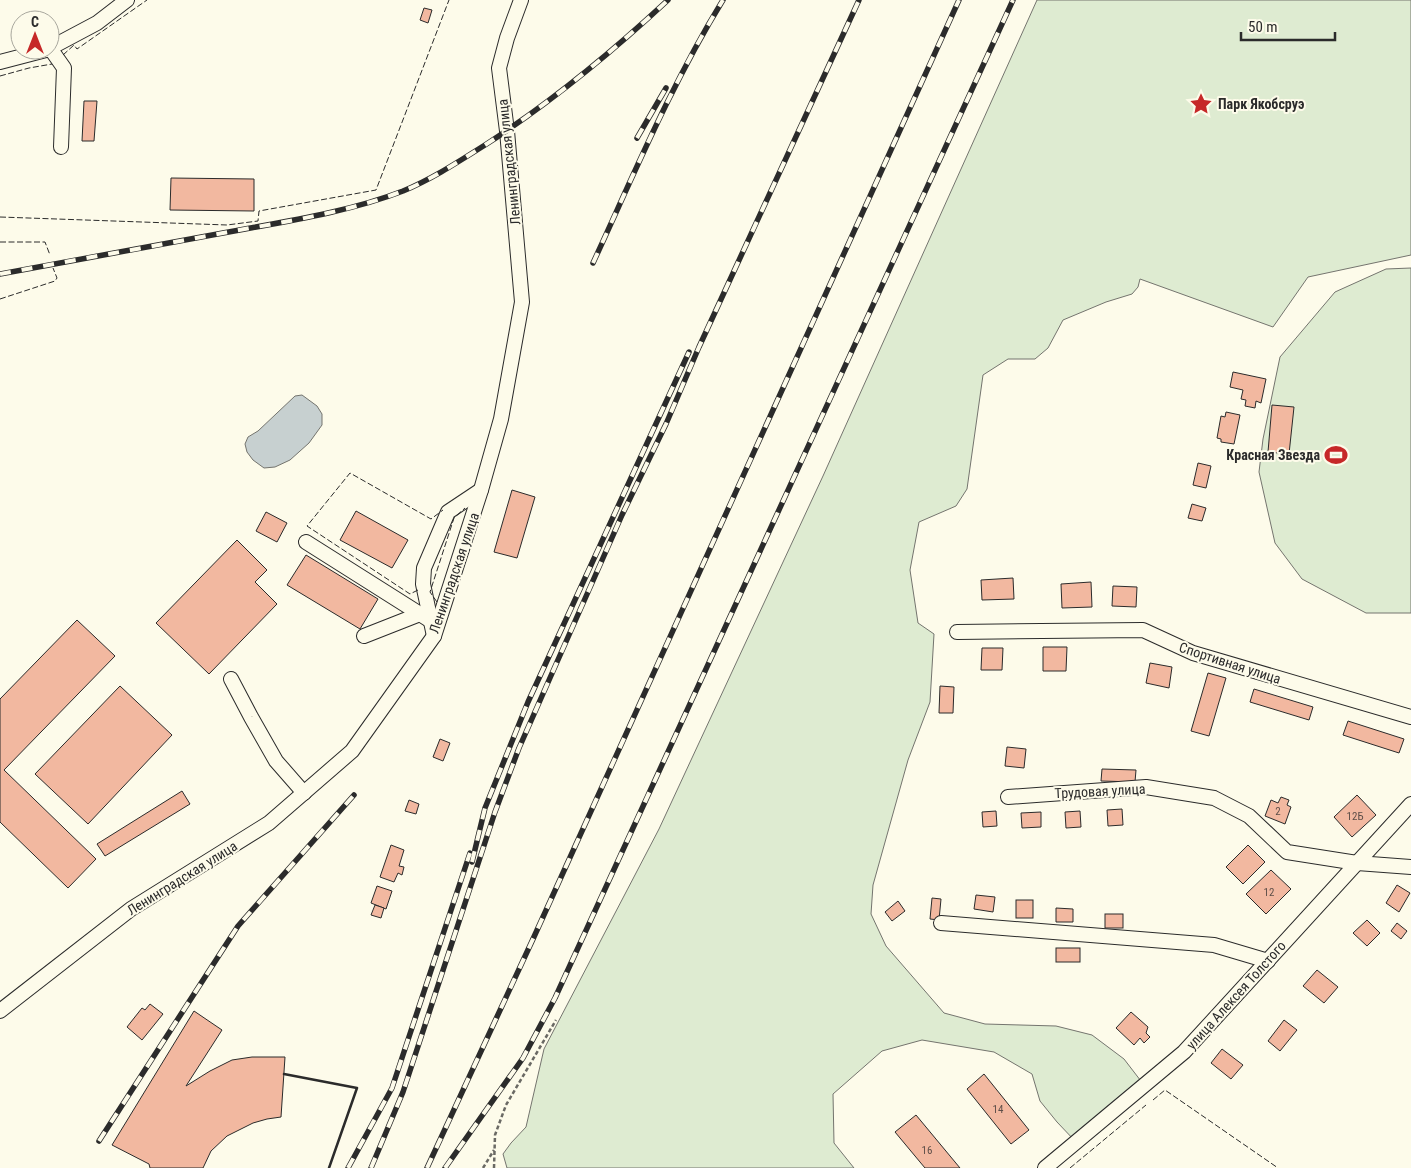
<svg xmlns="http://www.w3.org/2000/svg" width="1411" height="1168" font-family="'Roboto Condensed',sans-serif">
  <rect width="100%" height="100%" fill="#fdfbea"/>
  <g fill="#deebd1" stroke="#74746e">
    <polygon points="1037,0 1411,0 1411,255 1308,277 1273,327 1140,279 1138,287 1132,294 1106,302 1063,320 1048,348 1035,359 1008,359 983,375 967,489 956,506 919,522 910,570 918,623 934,634 930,702 908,760 873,885 871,914 886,946 944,1013 985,1024 1056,1026 1092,1035 1124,1059 1144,1085 1076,1142 1057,1122 1040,1101 1032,1074 994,1052 922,1040 882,1051 833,1094 834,1143 854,1168 507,1168 503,1154 511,1143 526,1127 544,1049 659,829 823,476"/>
    <polygon points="1411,268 1411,613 1366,613 1302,579 1275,543 1259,472 1263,439 1280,357 1335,292 1386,269"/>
  </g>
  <polygon fill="#c7d0d0" stroke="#74746e" points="302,395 317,406 322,414 322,425 309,443 290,460 275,467 264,468 253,460 247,452 245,444 248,437 258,431 295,396"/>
  <g fill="#f2b8a0" stroke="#2b2b2b">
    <polygon points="424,8 432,10 428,23 420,20"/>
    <polygon points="84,101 97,101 94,141 82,141"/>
    <polygon points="171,178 254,179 254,211 170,210"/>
    <polygon points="1233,372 1266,379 1261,403 1256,401 1255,408 1245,406 1246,400 1241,399 1243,390 1230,387"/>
    <polygon points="1272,405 1294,407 1289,454 1268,452"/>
    <polygon points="1226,412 1240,415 1234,444 1221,442 1221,439 1217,438 1221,416 1225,417"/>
    <polygon points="1198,463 1211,466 1206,488 1193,485"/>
    <polygon points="512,490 535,497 517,558 494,552"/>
    <polygon points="1192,504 1206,508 1202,521 1188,518"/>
    <polygon points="356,511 408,540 392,568 340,540"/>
    <polygon points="266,512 287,523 277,542 256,531"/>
    <polygon points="237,540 267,570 255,582 277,604 209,674 156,623"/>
    <polygon points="306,555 378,599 360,629 287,585"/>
    <polygon points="1013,578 1014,599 982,600 981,580"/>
    <polygon points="1091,582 1092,607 1062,608 1061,584"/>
    <polygon points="1113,586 1137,587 1136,607 1112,606"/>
    <polygon points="77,620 115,656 4,770 96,859 68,888 0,822 0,699"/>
    <polygon points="1043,647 1067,647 1066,671 1043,671"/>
    <polygon points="982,648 1003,648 1002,670 981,670"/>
    <polygon points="1150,663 1172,667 1169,688 1146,683"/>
    <polygon points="1208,673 1226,678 1209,736 1191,731"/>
    <polygon points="120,686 172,735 88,824 35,774"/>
    <polygon points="940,686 954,687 953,713 939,713"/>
    <polygon points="1254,689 1313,707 1309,720 1250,702"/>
    <polygon points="1348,721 1404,739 1399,753 1343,735"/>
    <polygon points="440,739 450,743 443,761 433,757"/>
    <polygon points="1007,747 1026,749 1024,768 1005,766"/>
    <polygon points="1102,769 1136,770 1135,782 1101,781"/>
    <polygon points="182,791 190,804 105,856 97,844"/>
    <polygon points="1357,795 1376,815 1352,837 1334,817"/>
    <polygon points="1281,797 1289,800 1287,805 1291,807 1285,824 1265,816 1271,800 1278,803"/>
    <polygon points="409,800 419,804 416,814 405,811"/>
    <polygon points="1122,809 1123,825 1108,826 1107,810"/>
    <polygon points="996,811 997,826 983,827 982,812"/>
    <polygon points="1080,811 1081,827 1066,828 1065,812"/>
    <polygon points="1041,812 1041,827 1022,828 1021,813"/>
    <polygon points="391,845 404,850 399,866 404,867 402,875 398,873 394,882 380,877"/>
    <polygon points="1248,845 1265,862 1243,884 1226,867"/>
    <polygon points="1271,870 1291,889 1266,914 1246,894"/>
    <polygon points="1397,885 1410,893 1399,912 1386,903"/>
    <polygon points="377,886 392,891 386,909 371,903"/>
    <polygon points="976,895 995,897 993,912 974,909"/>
    <polygon points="932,898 941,899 939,920 930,919"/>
    <rect x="1016" y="900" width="17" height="18"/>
    <polygon points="898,901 905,911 892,921 885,912"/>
    <polygon points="375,905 384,908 381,918 371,915"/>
    <polygon points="1056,908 1073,909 1073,922 1056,922"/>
    <rect x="1105" y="914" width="18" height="14"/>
    <polygon points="1367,920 1380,933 1367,946 1353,933"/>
    <polygon points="1397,923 1407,931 1401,939 1391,931"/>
    <rect x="1056" y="948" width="24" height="14"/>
    <polygon points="1317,970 1338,987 1324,1003 1303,986"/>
    <polygon points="150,1004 163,1014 142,1040 127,1027 142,1008 145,1010"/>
    <polygon points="194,1011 222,1030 186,1086 210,1071 232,1060 252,1057 285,1057 281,1117 267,1119 253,1123 227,1136 211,1151 203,1168 150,1168 149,1164 112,1145"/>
    <polygon points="1131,1012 1148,1027 1146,1033 1150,1037 1144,1043 1140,1038 1134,1045 1116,1028"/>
    <polygon points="1284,1020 1297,1030 1280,1051 1268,1041"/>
    <polygon points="1222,1049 1243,1065 1231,1079 1211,1063"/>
    <polygon points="984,1074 1029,1130 1011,1144 967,1089"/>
    <polygon points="916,1115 960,1168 925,1168 895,1132"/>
  </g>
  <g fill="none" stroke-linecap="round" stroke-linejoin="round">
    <defs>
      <g id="minor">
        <polyline points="50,48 64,68 61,147"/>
        <polyline points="50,48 97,23 127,0"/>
        <polyline points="0,62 46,50"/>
        <polyline points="306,542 431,621"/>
        <polyline points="957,632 1143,630 1193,653 1411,717"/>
        <polyline points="364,636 420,614"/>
        <polyline points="434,636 423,584 424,568 448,512 481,490"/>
        <polyline points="231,679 251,717 276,761 304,793"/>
        <polyline points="1008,797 1146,787 1214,798 1249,816 1287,852 1357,863 1411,867"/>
        <polyline points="941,923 1214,945 1268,961"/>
        <polyline points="0,1011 131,909 269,823 352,751 434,636 481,490 501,419 522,302 507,131 499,68 507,38 521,0"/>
        <polyline points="1045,1168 1184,1052 1411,804"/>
      </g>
    </defs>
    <use href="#minor" stroke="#2b2b2b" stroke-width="16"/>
    <g stroke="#6a6964" stroke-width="2.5" stroke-dasharray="4 2.5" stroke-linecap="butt">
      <polyline points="483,1168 494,1150"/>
      <polyline points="494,1168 495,1135 506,1105 556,1020"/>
    </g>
    <use href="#minor" stroke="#fdfbea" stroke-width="14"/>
    <defs>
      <g id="rail">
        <polyline points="637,138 666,88"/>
        <path d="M593,263C634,174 672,83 723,0"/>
        <path d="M0,274C74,260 149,247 223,233C282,222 346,213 403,191C432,179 458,162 485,145C550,103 611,53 668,0"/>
        <polyline points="472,862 485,808 528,702 689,352"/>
        <polyline points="99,1141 238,926 354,795"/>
        <polyline points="348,1168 392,1088 470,853"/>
        <polyline points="371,1168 403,1092 495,812 519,748 622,515 666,424 699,347 859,0"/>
        <polyline points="427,1168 533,939 959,0"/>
        <polyline points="445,1168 523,1058 555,998 1013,0"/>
      </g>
    </defs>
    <use href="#rail" stroke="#2b2b2b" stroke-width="5.5"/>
    <use href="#rail" stroke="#fdfbea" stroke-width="4" stroke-dasharray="11" stroke-linecap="butt"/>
    <g stroke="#2b2b2b" stroke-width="1" stroke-dasharray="6 2.5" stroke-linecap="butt">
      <polyline points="63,55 74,45 77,49 147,0"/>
      <polyline points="0,76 29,68 52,64"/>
      <polyline points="0,217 227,225 258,221 259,211 376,190 449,0"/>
      <polyline points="0,242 45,242 50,255"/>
      <polyline points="0,299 55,281 57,278 53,268"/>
      <polyline points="418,590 410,594 307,526 350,473 431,519 443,510"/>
      <polyline points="437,602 430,592 454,518 465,508"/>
      <polyline points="1153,1100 1165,1090 1278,1168"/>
      <polyline points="1070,1168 1146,1105"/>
    </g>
    <polyline stroke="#2b2b2b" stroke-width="2.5" points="284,1074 357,1088 329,1168"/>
  </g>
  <defs>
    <symbol id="sight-bare" viewBox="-9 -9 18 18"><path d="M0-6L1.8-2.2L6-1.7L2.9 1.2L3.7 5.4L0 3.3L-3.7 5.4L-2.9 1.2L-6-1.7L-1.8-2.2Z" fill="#c62828" stroke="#fdfbea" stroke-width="2.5" paint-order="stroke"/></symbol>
    <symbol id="stadium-bare" viewBox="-9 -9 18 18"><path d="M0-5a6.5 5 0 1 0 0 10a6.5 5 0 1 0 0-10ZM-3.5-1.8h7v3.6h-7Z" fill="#c62828" stroke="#fdfbea" stroke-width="2.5" paint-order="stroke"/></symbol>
  </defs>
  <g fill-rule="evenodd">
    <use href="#sight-bare" x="1185" y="88" width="32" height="32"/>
    <use href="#stadium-bare" x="1320" y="439" width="32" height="32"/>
  </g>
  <g text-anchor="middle" stroke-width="4" stroke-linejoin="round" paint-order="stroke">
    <g font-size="11" fill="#5d4e48">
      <text x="1278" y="815">2</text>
      <text x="1355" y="820">12Б</text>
      <text x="1269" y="896">12</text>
      <text x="998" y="1113">14</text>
      <text x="927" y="1154">16</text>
    </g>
    <g font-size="14" font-weight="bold" fill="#2b2b2b" stroke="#fdfbea" text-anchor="start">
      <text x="1218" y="109">Парк Якобсруэ</text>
      <text x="1320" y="460" text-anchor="end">Красная Звезда</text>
    </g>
    <g font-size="14" fill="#2b2b2b" stroke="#fdfbea">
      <text transform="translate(509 162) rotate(-96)" y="5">Ленинградская улица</text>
      <text transform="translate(454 573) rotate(-71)" y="5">Ленинградская улица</text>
      <text transform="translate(1230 663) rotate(18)" y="5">Спортивная улица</text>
      <text transform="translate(1100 791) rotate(-3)" y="5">Трудовая улица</text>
      <text transform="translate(182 878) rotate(-32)" y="5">Ленинградская улица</text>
      <text transform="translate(1236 995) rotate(-48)" y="5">улица Алексея Толстого</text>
    </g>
  </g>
  <g transform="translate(35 35)"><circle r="24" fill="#fdfbea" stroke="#a9a89e"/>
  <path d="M0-4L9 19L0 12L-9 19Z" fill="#c62828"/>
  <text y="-8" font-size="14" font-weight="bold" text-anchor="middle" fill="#2b2b2b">С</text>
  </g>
  <path d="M1241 32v8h94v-8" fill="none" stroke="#2b2b2b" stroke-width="2.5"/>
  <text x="1248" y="32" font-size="15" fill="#2b2b2b" stroke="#fdfbea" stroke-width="4" paint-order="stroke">50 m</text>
</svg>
